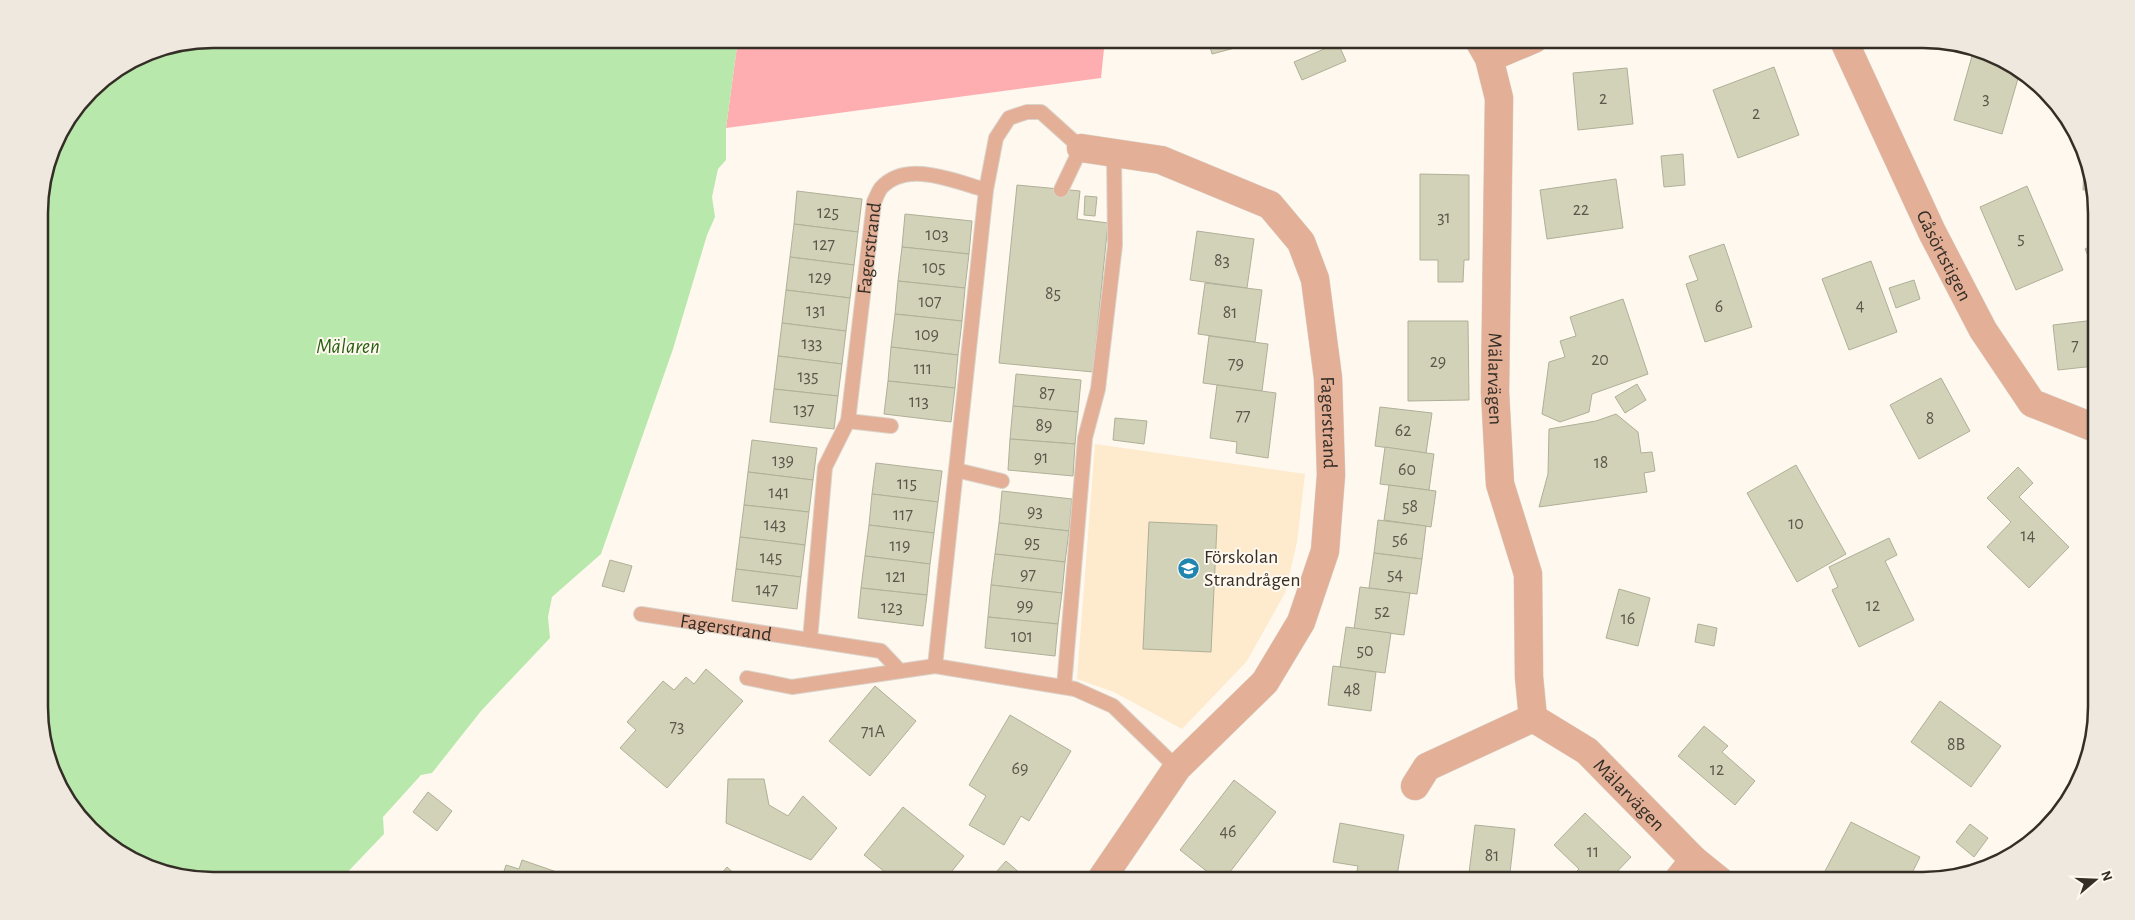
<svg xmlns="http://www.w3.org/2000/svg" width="2135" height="920" font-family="'Alegreya Sans',sans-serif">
  <rect width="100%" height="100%" fill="#fef8ef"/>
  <polygon fill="#feeacd" points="1095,444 1305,474 1297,542 1285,593 1247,661 1182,729 1114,692 1077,679"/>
  <polygon fill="#feadb1" points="738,39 1105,39 1101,78 726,128"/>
  <polygon fill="#b9e8ac" points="213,39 738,39 726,128 726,160 718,169 712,197 715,217 707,235 673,349 601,554 552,597 548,617 550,638 481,711 432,773 421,775 383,817 384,834 339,881 213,881 146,868 75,813 40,730 39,201 57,135 98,82 146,52"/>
  <g fill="#d2d2b9" stroke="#afb097">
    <polygon points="1208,39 1269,39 1212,54"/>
    <polygon points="1338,43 1346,61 1302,80 1294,62"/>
    <polygon points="1974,49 1989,52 2019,75 2002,134 1954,120"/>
    <polygon points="1774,67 1799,135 1738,158 1713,90"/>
    <polygon points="1627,68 1633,124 1578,130 1573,73"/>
    <polygon points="1683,154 1685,185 1664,187 1661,156"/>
    <polygon points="2084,164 2095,190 2083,190"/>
    <polygon points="1420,174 1469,175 1469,260 1464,260 1463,282 1438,282 1438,260 1420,260"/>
    <polygon points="1616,179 1623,228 1547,239 1540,190"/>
    <polygon points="1017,185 1080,191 1077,219 1108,223 1093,372 999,363"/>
    <polygon points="2027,186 2063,270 2016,290 1980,207"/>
    <polygon points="797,191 862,199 858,232 794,224"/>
    <polygon points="1085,196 1097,197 1095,216 1084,215"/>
    <polygon points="905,214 972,221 969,254 902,247"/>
    <polygon points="794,224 858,232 854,265 790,257"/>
    <polygon points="1197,231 1254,239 1247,288 1190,280"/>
    <polygon points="1724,244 1752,327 1705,342 1686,284 1698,280 1689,256"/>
    <polygon points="2095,244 2095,268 2094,268 2085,249"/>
    <polygon points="902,247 969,254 965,288 898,281"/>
    <polygon points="790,257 854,265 850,298 786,290"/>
    <polygon points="1871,261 1897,332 1849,350 1822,279"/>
    <polygon points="1914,280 1920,299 1896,308 1889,288"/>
    <polygon points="898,281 965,288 962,321 895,314"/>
    <polygon points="1205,283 1262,290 1255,342 1198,334"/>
    <polygon points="786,290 850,298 846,331 782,323"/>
    <polygon points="1623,299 1648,374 1592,394 1589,412 1560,422 1542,414 1549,362 1565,357 1560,341 1576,336 1570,317"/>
    <polygon points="895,314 962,321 958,355 891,347"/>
    <polygon points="2095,320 2095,366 2058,370 2053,325"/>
    <polygon points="1408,321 1468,321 1469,400 1408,401"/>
    <polygon points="782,323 846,331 842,364 778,356"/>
    <polygon points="1209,336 1268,344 1262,391 1203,383"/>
    <polygon points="891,347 958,355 955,388 888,381"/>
    <polygon points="778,356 842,364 838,396 774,389"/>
    <polygon points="1016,374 1081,380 1078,412 1013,406"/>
    <polygon points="1941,378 1970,431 1919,459 1890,405"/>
    <polygon points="888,381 955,388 951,422 884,414"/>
    <polygon points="1637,384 1646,400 1625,413 1615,397"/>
    <polygon points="1217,385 1276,393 1268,458 1236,453 1237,442 1210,438"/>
    <polygon points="774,389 838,396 834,429 770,422"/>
    <polygon points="1013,406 1078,412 1075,444 1010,439"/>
    <polygon points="1380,407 1432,413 1426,453 1375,446"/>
    <polygon points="1616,414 1638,432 1641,453 1652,452 1655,471 1644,473 1647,492 1539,507 1548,474 1549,429 1596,421"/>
    <polygon points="1115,418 1147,421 1144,444 1113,440"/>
    <polygon points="1010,439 1075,444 1073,476 1008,470"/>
    <polygon points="752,440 817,448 813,480 748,472"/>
    <polygon points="1385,447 1434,454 1429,490 1380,484"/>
    <polygon points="876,463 942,471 938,502 872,494"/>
    <polygon points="1796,465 1846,554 1797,582 1747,493"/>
    <polygon points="2018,467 2033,483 2019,497 2069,547 2029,588 1987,547 2011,522 1987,498"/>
    <polygon points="748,472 813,480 809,512 744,505"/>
    <polygon points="1389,485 1436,491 1431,527 1384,520"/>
    <polygon points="1002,491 1072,499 1069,531 999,523"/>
    <polygon points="872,494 938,502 934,533 869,525"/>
    <polygon points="744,505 809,512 805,545 740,537"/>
    <polygon points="1378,520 1426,526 1422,559 1374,553"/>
    <polygon points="1149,522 1217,525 1211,652 1143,649"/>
    <polygon points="999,523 1069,531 1065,562 995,554"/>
    <polygon points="869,525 934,533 930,564 865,556"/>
    <polygon points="740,537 805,545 801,577 736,569"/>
    <polygon points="1889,538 1897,555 1885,561 1914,620 1859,647 1832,590 1838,587 1829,567"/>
    <polygon points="1374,553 1422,559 1417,594 1369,588"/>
    <polygon points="995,554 1065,562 1062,593 991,585"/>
    <polygon points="865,556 930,564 927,595 861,588"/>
    <polygon points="610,560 632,566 624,592 602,586"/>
    <polygon points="736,569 801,577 797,609 732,601"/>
    <polygon points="991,585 1062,593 1058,624 988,617"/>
    <polygon points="1360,587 1410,593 1404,635 1354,629"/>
    <polygon points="861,588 927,595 923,626 858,618"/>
    <polygon points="1619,589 1650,598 1638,646 1606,638"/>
    <polygon points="988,617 1058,624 1055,656 985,648"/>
    <polygon points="1698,624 1717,628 1714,646 1695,642"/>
    <polygon points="1346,627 1391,633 1385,673 1340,667"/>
    <polygon points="1333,666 1376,672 1371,711 1328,705"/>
    <polygon points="706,669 743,701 667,788 620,748 636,730 627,722 663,681 674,690 686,677 694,684"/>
    <polygon points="875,686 916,721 870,776 829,741"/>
    <polygon points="1940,701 2001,746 1971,787 1911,742"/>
    <polygon points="1010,715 1071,751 1029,821 1021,816 1004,845 969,825 986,796 969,785"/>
    <polygon points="1704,726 1728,746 1722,752 1755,781 1735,805 1678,756"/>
    <polygon points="728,779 764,779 769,805 788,816 803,796 837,828 811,860 726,823"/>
    <polygon points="1234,780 1276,812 1223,881 1219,881 1180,850"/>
    <polygon points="428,792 452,811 437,831 413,812"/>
    <polygon points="903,807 964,856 944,881 896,881 864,855"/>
    <polygon points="1585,813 1631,857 1608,881 1568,881 1579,869 1554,845"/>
    <polygon points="1851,822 1920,857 1908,881 1840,881 1824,873"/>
    <polygon points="1340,823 1404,835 1396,881 1355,881 1358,866 1333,862"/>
    <polygon points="1970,824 1988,838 1974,857 1956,842"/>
    <polygon points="1475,825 1515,829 1509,881 1468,881"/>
    <polygon points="522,860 583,881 501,881 506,865 519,869"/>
    <polygon points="1006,861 1029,881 988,881"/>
    <polygon points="727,867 742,881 715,881"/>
  </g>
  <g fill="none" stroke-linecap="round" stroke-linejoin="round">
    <defs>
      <g id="lane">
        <polyline points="848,421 891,426"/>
        <polyline points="956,470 1002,481"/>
        <path id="s1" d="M641,614L881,651L899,670"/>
        <path id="s2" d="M810,640L825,467L848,421L874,202C876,198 878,192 881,188C907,159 956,182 986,190"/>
        <polyline points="935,666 986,190 996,138 1009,118 1027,112 1041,112 1081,148 1061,190"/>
        <polyline points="747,678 792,687 935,666 1075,689 1113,706 1177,768"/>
        <polyline points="1064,687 1085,438 1098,389 1115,245 1114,153"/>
      </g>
      <g id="street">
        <path id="s3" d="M1478,39L1489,58L1499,98L1495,392L1500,484L1528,574L1529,677L1533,718L1587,751L1694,860L1720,881"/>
        <path id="s4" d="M1843,39L1932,232L1983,330L2032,403L2095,428"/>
        <polyline points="1489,58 1534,39"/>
        <path id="s5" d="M1081,148L1161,160L1270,205L1301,242L1315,279L1328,378L1331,475L1325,551L1301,622L1265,682L1177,768L1100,881"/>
        <polyline points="1415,786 1427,767 1533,718"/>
        <polyline points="1677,881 1694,860"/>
      </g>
    </defs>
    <use href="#lane" stroke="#dad4cb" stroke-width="16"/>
    <use href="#street" stroke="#dad4cb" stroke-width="29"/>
    <use href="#lane" stroke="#e3af97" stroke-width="14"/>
    <use href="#street" stroke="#e3af97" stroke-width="28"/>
  </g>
  <defs>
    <symbol id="school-disc" viewBox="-11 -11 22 22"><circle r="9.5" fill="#2086af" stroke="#fef8ef"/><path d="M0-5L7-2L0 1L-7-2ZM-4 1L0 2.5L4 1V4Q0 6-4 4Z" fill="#fff"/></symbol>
  </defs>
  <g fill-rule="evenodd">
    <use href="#school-disc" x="1176" y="556" width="25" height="25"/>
  </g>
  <g text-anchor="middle" stroke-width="4" stroke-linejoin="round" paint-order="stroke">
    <g font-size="18" fill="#5c574b">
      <text x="1603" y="104">2</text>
      <text x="1986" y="104">3</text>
      <text x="1756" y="119">2</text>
      <text x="1581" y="215">22</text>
      <text x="828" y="218">125</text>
      <text x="1444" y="223">31</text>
      <text x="937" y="240">103</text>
      <text x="2021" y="244">5</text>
      <text x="824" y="250">127</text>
      <text x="1222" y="266">83</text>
      <text x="934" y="273">105</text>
      <text x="820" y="283">129</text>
      <text x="1053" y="299">85</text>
      <text x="930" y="307">107</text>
      <text x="1860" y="311">4</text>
      <text x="1719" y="312">6</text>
      <text x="816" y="316">131</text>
      <text x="1230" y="318">81</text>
      <text x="927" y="340">109</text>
      <text x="812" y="349">133</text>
      <text x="2075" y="351">7</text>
      <text x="1600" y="365">20</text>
      <text x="1438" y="367">29</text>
      <text x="1236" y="369">79</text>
      <text x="923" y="374">111</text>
      <text x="808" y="382">135</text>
      <text x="1047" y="399">87</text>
      <text x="919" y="407">113</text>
      <text x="804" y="415">137</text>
      <text x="1243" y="421">77</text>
      <text x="1930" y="424">8</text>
      <text x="1044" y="431">89</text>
      <text x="1403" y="436">62</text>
      <text x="1041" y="463">91</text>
      <text x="783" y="466">139</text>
      <text x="1601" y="468">18</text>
      <text x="1407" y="475">60</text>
      <text x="907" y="489">115</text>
      <text x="779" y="498">141</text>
      <text x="1410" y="512">58</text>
      <text x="1035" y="517">93</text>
      <text x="903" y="520">117</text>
      <text x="1796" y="529">10</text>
      <text x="775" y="530">143</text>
      <text x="2028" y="541">14</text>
      <text x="1400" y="545">56</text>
      <text x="1032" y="548">95</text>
      <text x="900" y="551">119</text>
      <text x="771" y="563">145</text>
      <text x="1028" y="580">97</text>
      <text x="1395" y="580">54</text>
      <text x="896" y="582">121</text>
      <text x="767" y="595">147</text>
      <text x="1025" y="611">99</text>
      <text x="1873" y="611">12</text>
      <text x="892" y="613">123</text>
      <text x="1382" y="617">52</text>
      <text x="1628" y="624">16</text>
      <text x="1022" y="642">101</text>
      <text x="1365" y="656">50</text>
      <text x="1352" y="695">48</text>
      <text x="677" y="732">73</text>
      <text x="873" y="737">71A</text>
      <text x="1956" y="750">8B</text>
      <text x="1020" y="774">69</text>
      <text x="1717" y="775">12</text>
      <text x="1228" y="837">46</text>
      <text x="1593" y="857">11</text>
      <text x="1492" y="861">81</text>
    </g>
    <g font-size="20" fill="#342e26" stroke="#fef8ef">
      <text dy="7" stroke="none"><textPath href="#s2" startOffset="399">Fagerstrand</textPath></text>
      <text dy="7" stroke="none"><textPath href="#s4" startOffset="239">Gåsörtstigen</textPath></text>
      <text dy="7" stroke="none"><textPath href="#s3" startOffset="344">Mälarvägen</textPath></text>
      <text dy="7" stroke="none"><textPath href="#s5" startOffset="431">Fagerstrand</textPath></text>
      <text dy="7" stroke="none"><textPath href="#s1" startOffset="86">Fagerstrand</textPath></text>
      <text dy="7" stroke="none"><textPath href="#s3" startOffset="812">Mälarvägen</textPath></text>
    </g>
    <g font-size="20" fill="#342e26" stroke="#fef8ef" text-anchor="start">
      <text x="1204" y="563">Förskolan<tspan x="1204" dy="23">Strandrågen</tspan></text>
    </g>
    <g font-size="21" font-style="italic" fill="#265f10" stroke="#fef8ef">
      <text x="348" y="353">Mälaren</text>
    </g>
  </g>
  <path d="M0 0H2135V920H0ZM213 48H1923A165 165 0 0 1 2088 213V707A165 165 0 0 1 1923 872H213A165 165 0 0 1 48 707V213A165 165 0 0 1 213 48Z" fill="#eee8df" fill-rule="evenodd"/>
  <path fill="none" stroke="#342e26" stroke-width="2.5" d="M213 48H1923A165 165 0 0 1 2088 213V707A165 165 0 0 1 1923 872H213A165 165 0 0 1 48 707V213A165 165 0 0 1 213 48Z"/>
  <g transform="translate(2095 880) rotate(71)" stroke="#fef8ef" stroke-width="4" paint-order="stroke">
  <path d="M0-4L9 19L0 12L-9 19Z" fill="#342e26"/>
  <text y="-8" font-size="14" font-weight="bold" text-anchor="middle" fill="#342e26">N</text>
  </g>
</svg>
